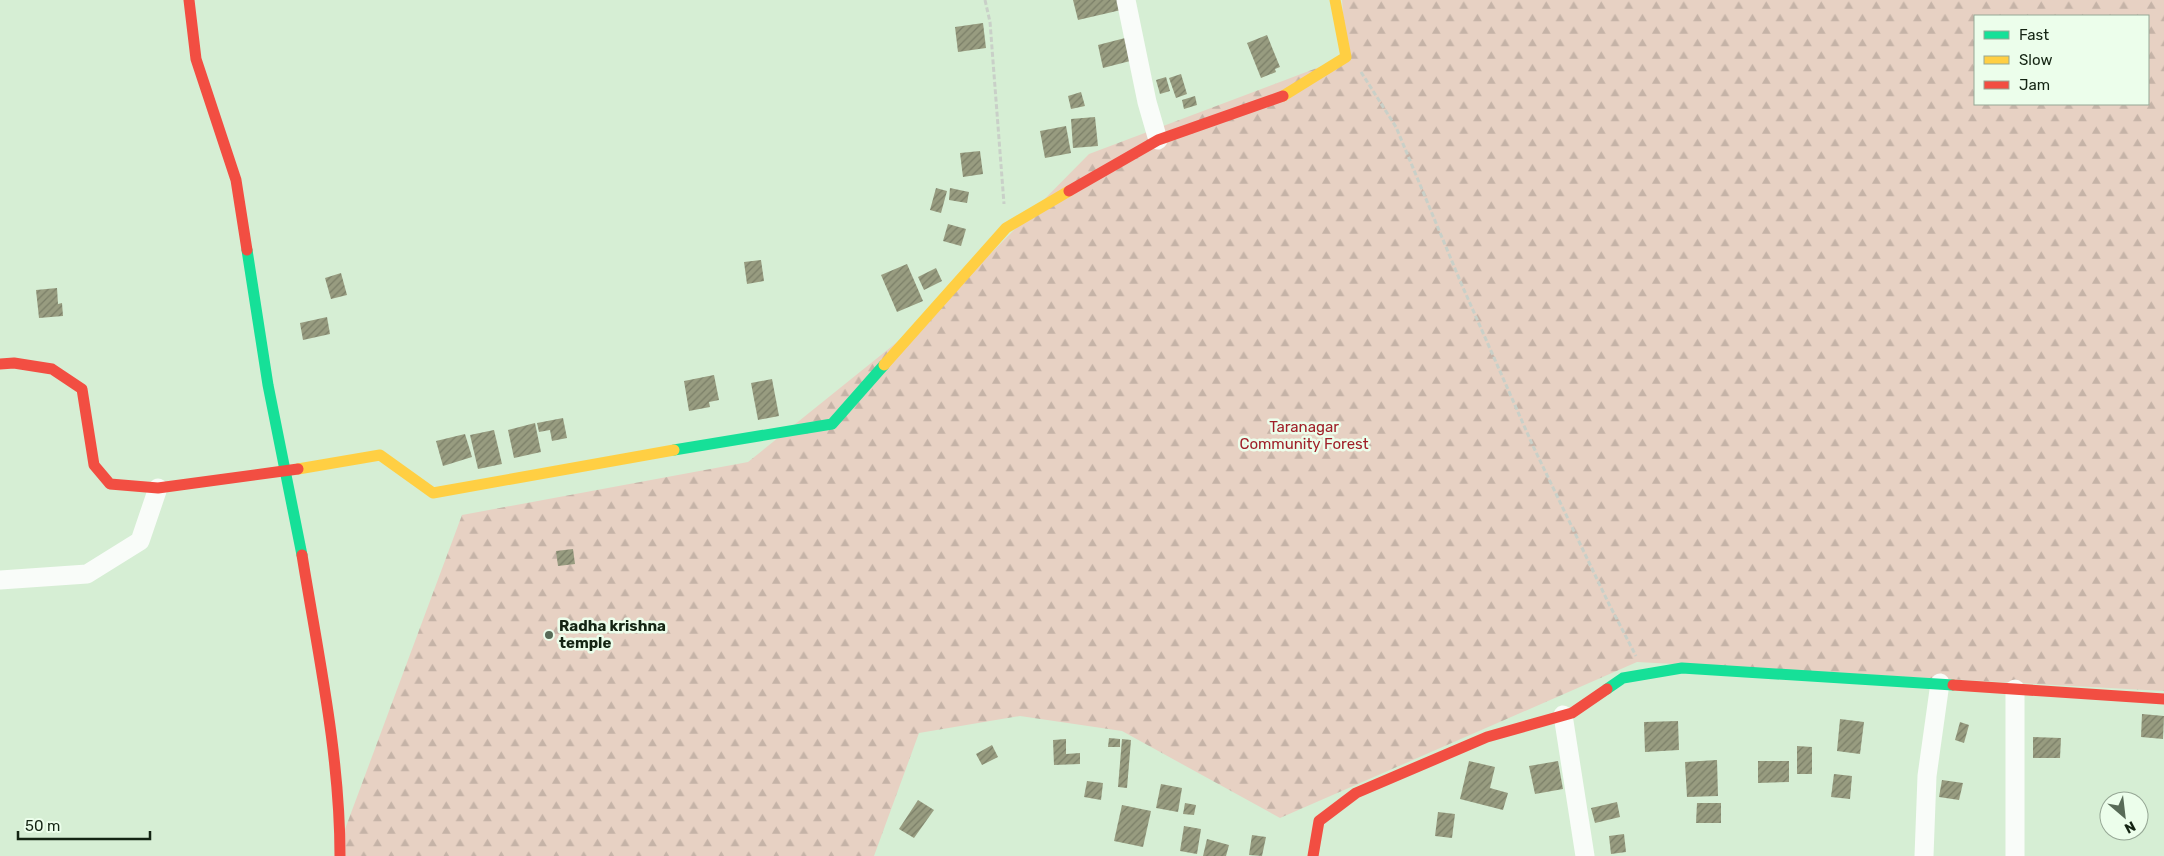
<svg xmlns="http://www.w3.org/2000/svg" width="2164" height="856" font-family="Rubik,sans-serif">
  <defs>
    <pattern id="forest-firs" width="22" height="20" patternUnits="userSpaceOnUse" patternTransform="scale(1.25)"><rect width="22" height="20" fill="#e7d1c3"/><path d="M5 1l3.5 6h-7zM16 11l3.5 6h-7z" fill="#c5b3a7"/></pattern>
    <pattern id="building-hatch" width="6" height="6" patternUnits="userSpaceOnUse" patternTransform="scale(1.25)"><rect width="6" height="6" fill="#989c80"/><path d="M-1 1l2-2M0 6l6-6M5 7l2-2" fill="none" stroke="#7b7f68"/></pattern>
  </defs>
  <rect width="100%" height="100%" fill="#d6eed4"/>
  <path fill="url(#forest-firs)" fill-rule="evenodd" d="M1342,0H2164V691L1637,662L1280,818L1122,731L1020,716L919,733L874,856H335L462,515L748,462L927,318L1089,154L1346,57ZM1975,16H2148V104H1975Z"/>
  <g fill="url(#building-hatch)">
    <polygon points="1073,0 1119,0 1121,10 1078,20"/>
    <polygon points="983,23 986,48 958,52 955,27"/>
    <polygon points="1267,35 1280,67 1275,69 1276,72 1261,78 1247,43"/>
    <polygon points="1129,37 1134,60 1103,68 1098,45"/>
    <polygon points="1181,74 1187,94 1176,98 1169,78"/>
    <polygon points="1166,77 1170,91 1160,94 1156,80"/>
    <polygon points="1081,92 1085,106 1071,109 1068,96"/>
    <polygon points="1195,96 1197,105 1184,109 1182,100"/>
    <polygon points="1095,117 1098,146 1073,148 1071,119"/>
    <polygon points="1066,126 1071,153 1045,158 1040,131"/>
    <polygon points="980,151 983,174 963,177 960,153"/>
    <polygon points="936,188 947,191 941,213 930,210"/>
    <polygon points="950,188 969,192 967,203 949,200"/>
    <polygon points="948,224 966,229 961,246 943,241"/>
    <polygon points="761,260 764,281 747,284 744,262"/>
    <polygon points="907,264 923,301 897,312 881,275"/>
    <polygon points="936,268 942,281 924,290 918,277"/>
    <polygon points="341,273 347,295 331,299 325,278"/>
    <polygon points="57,288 58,304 62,303 63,316 39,318 36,290"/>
    <polygon points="327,317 330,334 303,340 300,323"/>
    <polygon points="714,375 719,400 709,402 710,407 689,411 684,381"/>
    <polygon points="772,379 779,416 758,420 751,383"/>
    <polygon points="563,418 567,438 552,441 550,430 539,432 537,423"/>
    <polygon points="535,423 541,452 514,458 508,430"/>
    <polygon points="494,430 502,464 478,469 470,435"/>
    <polygon points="465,434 472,457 443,466 436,441"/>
    <polygon points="573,549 575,564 558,566 556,551"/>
    <polygon points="2142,714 2164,716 2163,739 2141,737"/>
    <polygon points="1840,719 1864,722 1860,754 1837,751"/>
    <polygon points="1678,721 1679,750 1645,752 1644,722"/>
    <polygon points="1960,722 1969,725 1964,743 1955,740"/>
    <polygon points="2033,737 2061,738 2060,758 2033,758"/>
    <polygon points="1109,738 1120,739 1120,747 1108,747"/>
    <polygon points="1066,739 1066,754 1080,753 1080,764 1054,765 1053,740"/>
    <polygon points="1122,739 1131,740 1127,788 1118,787"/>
    <polygon points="992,745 998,757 982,765 976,754"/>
    <polygon points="1797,746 1812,747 1812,774 1797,774"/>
    <polygon points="1717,760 1718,796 1687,797 1685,762"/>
    <polygon points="1469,761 1495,767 1490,788 1508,793 1503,810 1460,799"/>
    <polygon points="1558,761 1563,789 1535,794 1529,766"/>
    <polygon points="1758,761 1789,761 1789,782 1758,783"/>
    <polygon points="1834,774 1852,776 1850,799 1831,797"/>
    <polygon points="1942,780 1963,783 1959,800 1939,797"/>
    <polygon points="1087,781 1103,783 1101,800 1084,797"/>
    <polygon points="1161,784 1182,788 1178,812 1156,808"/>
    <polygon points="918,800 934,810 914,838 899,829"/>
    <polygon points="1617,802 1620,817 1595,823 1591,808"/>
    <polygon points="1185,803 1196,805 1194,815 1183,814"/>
    <polygon points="1697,803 1721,803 1721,823 1696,823"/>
    <polygon points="1122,805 1151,811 1143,847 1114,841"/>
    <polygon points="1438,812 1455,814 1452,838 1435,836"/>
    <polygon points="1184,826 1201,829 1197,854 1180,851"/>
    <polygon points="1624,834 1626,852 1611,854 1609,836"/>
    <polygon points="1252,835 1266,837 1262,856 1249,855"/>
    <polygon points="1207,839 1229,845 1226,856 1203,856"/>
  </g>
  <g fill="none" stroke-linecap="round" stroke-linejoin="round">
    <g stroke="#c9d0c8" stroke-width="3" stroke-dasharray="5 2.5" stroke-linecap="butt">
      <polyline points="985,0 990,22 1004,204"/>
      <polyline points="1361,72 1396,127 1461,283 1533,446 1609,604 1636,656"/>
    </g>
    <g stroke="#f9fcf9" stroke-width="19">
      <polyline points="1126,0 1147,102 1158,140"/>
      <polyline points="0,580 87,574 140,541 158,488"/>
      <polyline points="2015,689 2015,856"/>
      <polyline points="1563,715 1585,856"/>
      <polyline points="1924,856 1927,776 1940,683"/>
    </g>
    <g stroke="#16e098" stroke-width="11">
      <polyline points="247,250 268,385 302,555"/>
      <polyline points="674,450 832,424 884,365"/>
      <polyline points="1607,689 1623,678 1682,668 1953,685"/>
    </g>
    <g stroke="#ffcf43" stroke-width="11">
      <polyline points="1283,96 1346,57 1335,0"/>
      <polyline points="884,365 1006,228 1069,191"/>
      <polyline points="298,469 380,455 433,493 674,450"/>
    </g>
    <g stroke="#f24e42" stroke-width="11">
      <polyline points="189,0 196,59 236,180 247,250"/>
      <polyline points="1069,191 1158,140 1283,96"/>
      <polyline points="0,364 14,363 52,369 82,389 94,465 110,484 158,488 298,469"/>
      <path d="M302,555C318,654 340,755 340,856"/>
      <polyline points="1953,685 2164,699"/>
      <polyline points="1313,856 1319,821 1356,793 1487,737 1572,713 1607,689"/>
    </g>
  </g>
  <circle fill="#586b57" stroke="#ecfeeb" stroke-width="2" cx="549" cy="635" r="5"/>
  <g text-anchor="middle" stroke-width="5" stroke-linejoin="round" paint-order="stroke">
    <g font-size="15" fill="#9f1f28" stroke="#ecfeeb">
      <text x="1304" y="432">Taranagar<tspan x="1304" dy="17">Community Forest</tspan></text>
    </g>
    <g font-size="15" font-weight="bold" fill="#142413" stroke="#ecfeeb" text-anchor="start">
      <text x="559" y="631">Radha krishna<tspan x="559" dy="17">temple</tspan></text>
    </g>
  </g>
  <rect x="1974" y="15" width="175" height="90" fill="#ecfeeb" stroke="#96a795"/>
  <rect x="1984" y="31" width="25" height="8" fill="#16e098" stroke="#96a795"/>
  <text x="2019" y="40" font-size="15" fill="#142413">Fast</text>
  <rect x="1984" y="56" width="25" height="8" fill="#ffcf43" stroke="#96a795"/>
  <text x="2019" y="65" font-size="15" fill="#142413">Slow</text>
  <rect x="1984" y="81" width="25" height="8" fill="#f24e42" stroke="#96a795"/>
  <text x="2019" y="90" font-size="15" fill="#142413">Jam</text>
  <g transform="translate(2124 816) rotate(152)"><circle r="24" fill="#ecfeeb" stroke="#96a795"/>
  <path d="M0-4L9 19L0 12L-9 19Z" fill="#586b57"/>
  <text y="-8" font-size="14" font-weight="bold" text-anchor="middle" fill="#142413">N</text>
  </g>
  <path d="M18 831v8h132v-8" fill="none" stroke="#142413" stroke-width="2.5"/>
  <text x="25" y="831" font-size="15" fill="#142413" stroke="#ecfeeb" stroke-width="4" paint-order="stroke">50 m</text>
</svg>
